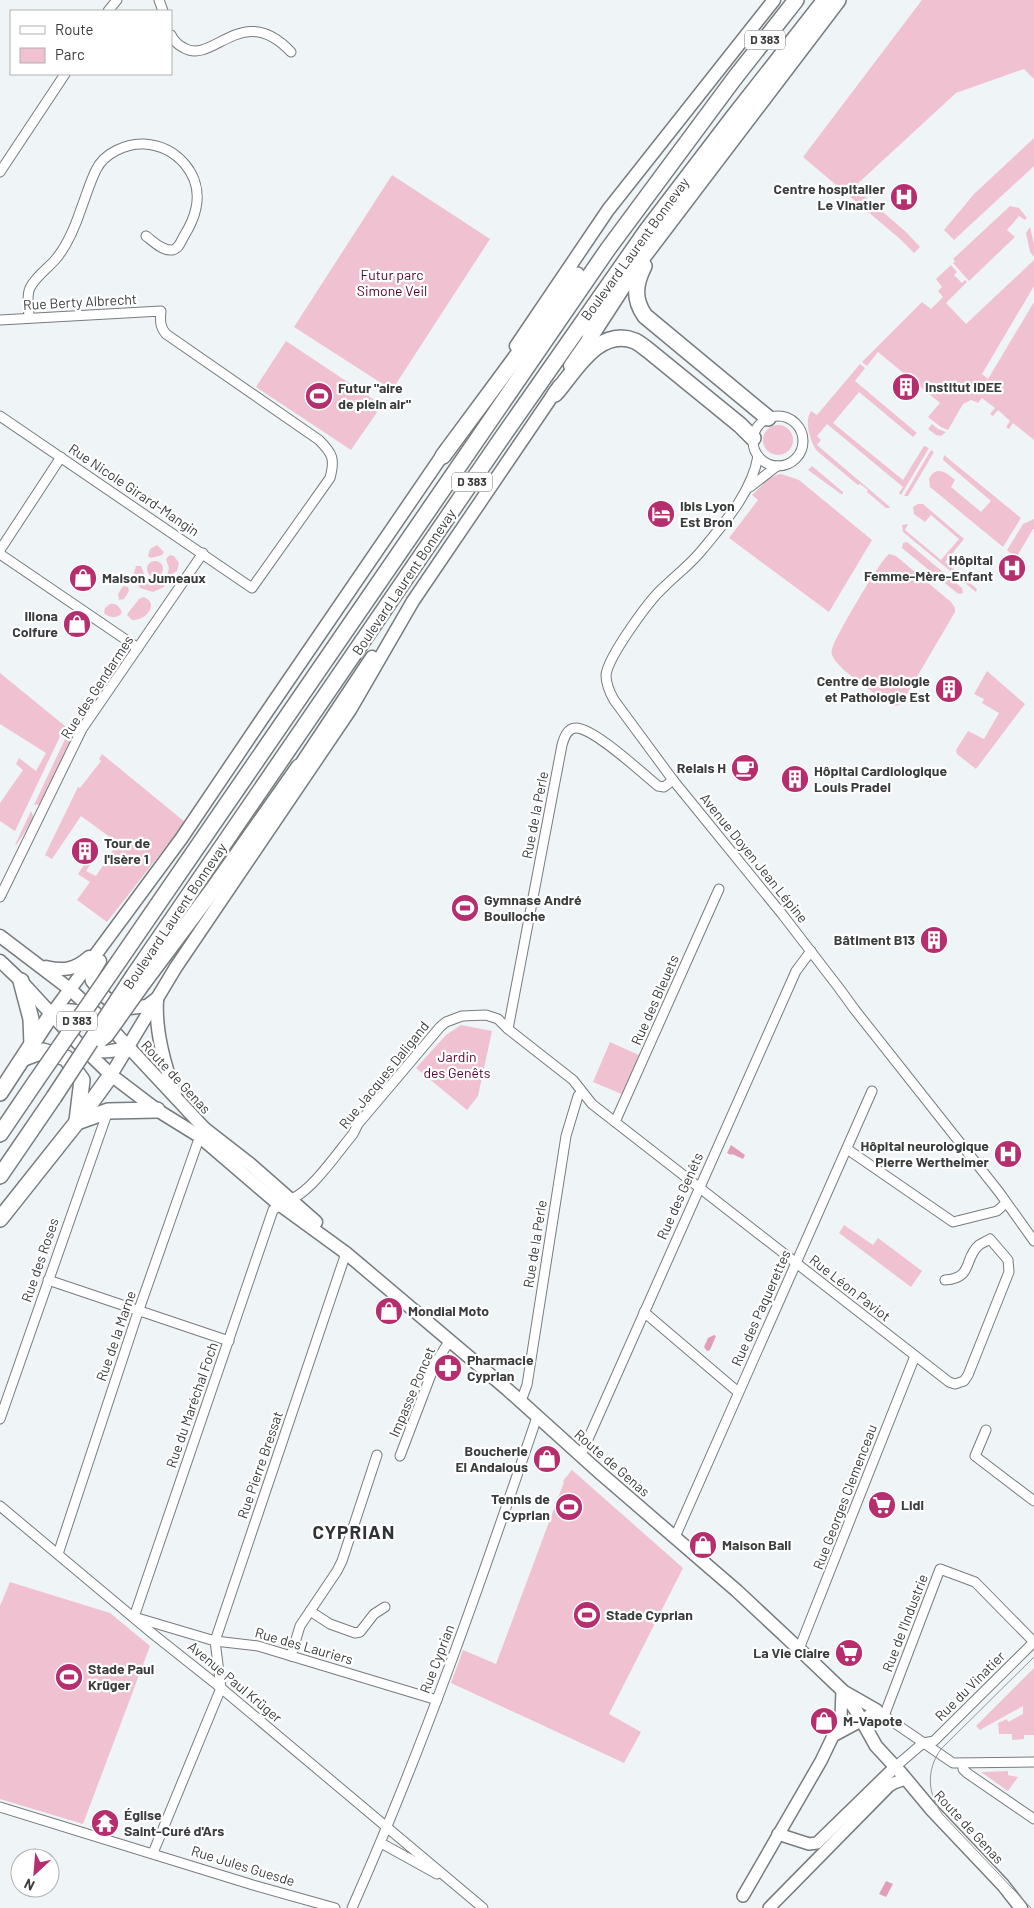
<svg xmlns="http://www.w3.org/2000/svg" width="1034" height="1908" font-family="Barlow,sans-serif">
  <rect width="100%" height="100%" fill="#eff4f7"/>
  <g fill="#f0c2d1">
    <polygon points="922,0 1034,0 1034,79 1024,69 956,93 854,187 906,232 920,247 914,253 899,238 803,157"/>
    <polygon points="1034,138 1034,166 954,240 944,230 974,194"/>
    <polygon points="392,175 490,239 392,390 294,327"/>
    <polygon points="1010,206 1019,208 1027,218 1025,220 1019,216 1007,230 1015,237 969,281 953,263 955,261 953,259"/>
    <polygon points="1030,227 1034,244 1034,257 1030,252 1026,233"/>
    <polygon points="1034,260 1034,286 982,374 988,379 1034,302 1034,440 1013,423 1009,429 1006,427 1010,421 998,410 993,416 990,414 995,408 982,398 978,403 971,400 963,404 948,430 941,427 928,417 940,403 878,352 867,366 862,362 922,302 931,309 943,297 938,291 942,287 936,279 951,265 957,272 954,275 962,283 965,280 967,282 946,303 966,324"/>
    <polygon points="286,341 382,405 351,450 256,387"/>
    <path d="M860,364L865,368L855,381L917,433L913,437L859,392L833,423L903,480L924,446L929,448L901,495L899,493L903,487L827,424L817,436L821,440L817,445L890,507L889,508H886L867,492L868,490L860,484L858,485L817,451C810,441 804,421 811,411L817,415Z"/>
    <polygon points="932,424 938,429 946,432 941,436 936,435 928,429"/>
    <circle cx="778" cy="440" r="15"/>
    <polygon points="931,450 934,452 908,496 904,496"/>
    <path d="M944,455L1021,518L1003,547L930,487L929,479C936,465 946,472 955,480L951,487L981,512L991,501L943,460Z"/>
    <polygon points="812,466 843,492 843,494 841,494 808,470"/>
    <path d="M781,474L799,480L872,540L829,612L729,538L758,500L752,495C762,486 768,476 781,474Z"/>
    <polygon points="918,504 923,504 964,539 945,562 977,589 976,592 903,532 902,525 908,524 905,530 941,560 959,539 931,515 925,522 914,514 913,507"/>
    <polygon points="1034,519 1034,529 1033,529 1016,558 1007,550 1023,524"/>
    <polygon points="907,542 962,588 963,593 960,594 957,593 902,548 903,543"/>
    <polygon points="157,545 164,552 162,555 151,558 148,556 150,549"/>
    <path d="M889,554L896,556L951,602L955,608V612L901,704L896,706L889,704C875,693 841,672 833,657C831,654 831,650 833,646C839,631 879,562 889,554Z"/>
    <polygon points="170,555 174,556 179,563 177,571 169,576 167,575 169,568 166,559"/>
    <circle cx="155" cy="569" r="8"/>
    <path d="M136,566H141C146,579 148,586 163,580L166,583L164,587L153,592L140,588L133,576Z"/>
    <polygon points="123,586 128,587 129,591 124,599 119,600 118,594"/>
    <path d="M143,597C160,602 147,621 132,620L127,615L128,613L139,599Z"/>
    <path d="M110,604C116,603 119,606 122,612L120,615C116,618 108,618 104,613L105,608Z"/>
    <polygon points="987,671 1025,704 976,769 957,754 956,750 968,731 984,739 999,713 982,703 984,699 974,694"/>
    <polygon points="0,673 65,726 15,831 0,821 0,803 23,770 16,764 19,758 36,771 46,753 0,724"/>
    <polygon points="67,735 73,738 41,804 34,805"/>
    <polygon points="102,754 185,822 107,922 77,900 90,882 78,874 88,859 92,862 86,871 96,876 118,843 81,816 52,859 45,855 78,787 80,788 101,761 99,759"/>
    <polygon points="31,811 34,818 17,844 15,845"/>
    <polygon points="461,1025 492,1031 478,1096 467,1110 416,1068 446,1035"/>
    <polygon points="610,1042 641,1056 624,1095 593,1082"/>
    <polygon points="844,1225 873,1245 878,1238 922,1271 911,1287 839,1233"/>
    <polygon points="572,1470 683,1568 609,1714 641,1732 624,1763 451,1683 463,1650 496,1664 564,1482 563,1481"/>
    <polygon points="10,1582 110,1613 150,1646 83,1824 0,1799 0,1606"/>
    <polygon points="1034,1668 1034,1735 1024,1735 1024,1739 1012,1740 1012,1734 999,1734 998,1723 1007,1719 1008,1722 1023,1714 1023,1706 980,1730 976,1726"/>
    <polygon points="1008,1771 1008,1775 1018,1777 1008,1791 981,1772"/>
  </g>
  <g fill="#e29eb6">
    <polygon points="731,1145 745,1155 743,1159 732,1154 731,1155 727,1153"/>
    <polygon points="714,1335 716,1336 710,1350 707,1351 704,1347 708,1338"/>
    <polygon points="886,1881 893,1884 886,1897 879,1894"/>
  </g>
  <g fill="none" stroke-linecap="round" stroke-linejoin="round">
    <defs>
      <g id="minor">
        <polyline points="159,0 163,11"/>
        <polyline points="108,11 117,0"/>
        <path d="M171,35C174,41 178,45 184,48C214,65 242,0 291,52"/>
        <polyline points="0,172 65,74"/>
        <path d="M29,318C29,309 26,296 30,288C35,277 48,268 55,260C68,245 75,227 81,209C86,196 90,182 96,170C104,153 127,143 144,144C177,146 203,175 196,208C194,218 189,228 184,236C181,241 179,249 172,250C162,251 153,241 146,236"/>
        <path d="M0,320L161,311C160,321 160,327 166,334L319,440C333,454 335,459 330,478L252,588L0,416"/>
        <circle cx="778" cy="441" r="25"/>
        <path d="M758,456C752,492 725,522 702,550C691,564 677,574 664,587C649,600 608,657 606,675C606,685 610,693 614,700L673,780L782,914L839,988L855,1010L999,1192L1034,1241"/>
        <polyline points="750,487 777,466"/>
        <polyline points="0,550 61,457"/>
        <polyline points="0,554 138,648"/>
        <polyline points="0,897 82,729 203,553"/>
        <path d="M508,1029L562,745C564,738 567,728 576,728C594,728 642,773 658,786L664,787L673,780"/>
        <polyline points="615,1122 719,889"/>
        <polyline points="847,1149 953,1222 997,1211 1006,1203"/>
        <path d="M291,1199C311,1192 338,1152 353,1134L358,1124L440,1027L446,1022L462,1016L486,1015L498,1019L508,1029L573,1080L592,1104L949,1382L955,1384L964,1381L968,1375L1009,1272L1008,1260L990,1239C987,1241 982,1243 979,1245C963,1259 974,1278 945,1280"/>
        <polyline points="281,1205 273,1210 134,1617 215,1641 258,1646 437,1700"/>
        <polyline points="48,1280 229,1341"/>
        <polyline points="644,1312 738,1392"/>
        <polyline points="521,1401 527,1385 566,1136 578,1096 581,1093"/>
        <polyline points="0,1419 108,1111"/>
        <polyline points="986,1430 975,1456 1034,1501"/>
        <polyline points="581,1455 796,971 811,951"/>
        <polyline points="400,1456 435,1364 450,1340"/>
        <polyline points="0,1506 153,1634 221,1688 483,1908"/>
        <polyline points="675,1537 872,1091"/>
        <polyline points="58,1554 136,1318 201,1133"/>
        <polyline points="310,1611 330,1624 355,1633 360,1632 374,1614 385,1607"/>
        <polyline points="799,1649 915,1356"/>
        <polyline points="291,1656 300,1626 337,1571 342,1561 377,1455"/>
        <polyline points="880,1713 953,1763 1034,1762"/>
        <polyline points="884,1716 940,1569 975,1582 1034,1642"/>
        <polyline points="923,1743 934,1741 1034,1642"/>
        <polyline points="963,1764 963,1769 967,1773 1034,1819"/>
        <polyline points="895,1767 923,1743"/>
        <polyline points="0,1807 253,1885 335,1908"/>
        <polyline points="381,1843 437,1874"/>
        <polyline points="153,1853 221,1688 215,1641 346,1253"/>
        <path d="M352,1908C423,1748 481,1582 537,1417"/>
      </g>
      <g id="tertiary">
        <polyline points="778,1834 809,1844 817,1843 895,1767"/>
        <polyline points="743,1896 821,1761 833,1736 841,1717 842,1690 877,1710 861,1721 833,1736"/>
        <polyline points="769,1908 889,1786 894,1783 905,1779"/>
      </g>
      <g id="secondary">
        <polyline points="516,346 608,210 774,0"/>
        <polyline points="570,366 590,337"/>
        <polyline points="299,767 372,657"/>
        <polyline points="0,936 71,990 107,1024 205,1129 250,1164 316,1222"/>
        <polyline points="0,961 21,981 77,1042 111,1075 157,1110 199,1136 276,1202 346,1253 508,1390 599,1472 737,1591 799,1649 842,1690 857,1712 876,1746 901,1773 931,1809 1003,1885 1021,1908"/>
        <polyline points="100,961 91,976 92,981 105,997 118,1005 130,1008 147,1006 156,999"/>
        <path d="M46,967C63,971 75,970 89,957"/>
        <path d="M157,1000C155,1032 165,1065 175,1095"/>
        <polyline points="51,1015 181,839 262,719 448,447"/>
        <path d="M85,1046C102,1054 111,1052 128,1047"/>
        <polyline points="111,1075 176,967 350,710 413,601 559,386"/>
      </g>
      <g id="trunk">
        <path d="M644,266C635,284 633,299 645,316L768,418"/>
        <polyline points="590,337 636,266 838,0"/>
        <path d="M555,394C574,373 598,326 635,341C639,343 644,347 648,350L740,425L753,438"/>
        <polyline points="443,456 577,275"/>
        <polyline points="119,961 608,249 734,79 796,0"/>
        <polyline points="134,975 501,439 647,230 734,116 825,0"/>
        <polyline points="21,981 31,1019 32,1045"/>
        <polyline points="143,983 211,892 299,767"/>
        <polyline points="24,1058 43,1051 66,1058 82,1080 77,1121"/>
        <path d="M0,1093L51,1015C71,1006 89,1017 107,1024"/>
        <polyline points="77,1122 108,1111 157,1110"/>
        <polyline points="0,1134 36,1081"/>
        <polyline points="0,1176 54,1097"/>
        <polyline points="0,1219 77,1122 111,1075"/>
      </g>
    </defs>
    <use href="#minor" stroke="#777c7f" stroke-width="11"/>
    <use href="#tertiary" stroke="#777c7f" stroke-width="14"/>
    <use href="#secondary" stroke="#777c7f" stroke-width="15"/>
    <use href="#trunk" stroke="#777c7f" stroke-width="18"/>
    <use href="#minor" stroke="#fff" stroke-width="9"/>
    <use href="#tertiary" stroke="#fff" stroke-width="11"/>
    <use href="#secondary" stroke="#fff" stroke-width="12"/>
    <use href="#trunk" stroke="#fff" stroke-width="15"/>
    <path stroke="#919597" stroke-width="1" d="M1031,1908L943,1815C927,1794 926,1770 941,1749L1034,1657"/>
    <defs>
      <g id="trunk-bridge">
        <polyline points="101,1039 106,1035 143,983"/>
        <polyline points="36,1081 119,961"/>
        <polyline points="54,1097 134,975"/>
      </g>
    </defs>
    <use href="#trunk-bridge" stroke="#777c7f" stroke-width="18" stroke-linecap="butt"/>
    <use href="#trunk-bridge" stroke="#fff" stroke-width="15"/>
  </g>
  <defs>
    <symbol id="hospital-disc" viewBox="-11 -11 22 22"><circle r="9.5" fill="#b62e6e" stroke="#fff"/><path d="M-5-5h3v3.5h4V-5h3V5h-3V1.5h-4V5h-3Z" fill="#fff"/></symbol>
    <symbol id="building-disc" viewBox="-11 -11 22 22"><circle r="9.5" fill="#b62e6e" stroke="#fff"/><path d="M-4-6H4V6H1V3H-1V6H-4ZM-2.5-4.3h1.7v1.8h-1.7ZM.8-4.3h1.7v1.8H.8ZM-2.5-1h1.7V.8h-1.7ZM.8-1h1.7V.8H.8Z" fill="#fff"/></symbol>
    <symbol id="stadium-disc" viewBox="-11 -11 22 22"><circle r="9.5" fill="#b62e6e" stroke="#fff"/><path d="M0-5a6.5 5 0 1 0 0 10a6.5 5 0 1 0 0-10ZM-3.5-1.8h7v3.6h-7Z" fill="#fff"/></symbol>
    <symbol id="hotel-disc" viewBox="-11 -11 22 22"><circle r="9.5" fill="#b62e6e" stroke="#fff"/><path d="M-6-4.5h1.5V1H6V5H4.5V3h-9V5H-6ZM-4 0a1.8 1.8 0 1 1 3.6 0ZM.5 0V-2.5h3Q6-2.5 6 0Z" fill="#fff"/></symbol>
    <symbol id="shop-disc" viewBox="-11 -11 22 22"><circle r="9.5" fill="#b62e6e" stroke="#fff"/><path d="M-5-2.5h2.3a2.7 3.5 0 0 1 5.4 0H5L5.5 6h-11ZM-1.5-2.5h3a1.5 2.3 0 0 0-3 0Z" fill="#fff"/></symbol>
    <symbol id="cafe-disc" viewBox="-11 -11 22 22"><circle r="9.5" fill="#b62e6e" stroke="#fff"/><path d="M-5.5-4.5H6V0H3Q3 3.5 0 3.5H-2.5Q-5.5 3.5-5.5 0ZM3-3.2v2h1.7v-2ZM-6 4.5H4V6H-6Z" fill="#fff"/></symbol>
    <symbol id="pharmacy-disc" viewBox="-11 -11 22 22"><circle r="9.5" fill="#b62e6e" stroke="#fff"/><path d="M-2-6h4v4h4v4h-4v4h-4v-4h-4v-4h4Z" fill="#fff"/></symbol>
    <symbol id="supermarket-disc" viewBox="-11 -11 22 22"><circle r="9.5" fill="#b62e6e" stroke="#fff"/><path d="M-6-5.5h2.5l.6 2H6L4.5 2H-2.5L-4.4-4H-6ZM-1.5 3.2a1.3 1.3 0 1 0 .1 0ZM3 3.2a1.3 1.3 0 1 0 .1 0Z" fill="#fff"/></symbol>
    <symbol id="temple-disc" viewBox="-11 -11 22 22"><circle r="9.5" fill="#b62e6e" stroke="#fff"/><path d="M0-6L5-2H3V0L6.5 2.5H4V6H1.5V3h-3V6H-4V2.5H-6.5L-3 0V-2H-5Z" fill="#fff"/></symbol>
  </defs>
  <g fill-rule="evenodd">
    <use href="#hospital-disc" x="888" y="181" width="32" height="32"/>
    <use href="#building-disc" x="890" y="371" width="32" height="32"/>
    <use href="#stadium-disc" x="303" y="380" width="32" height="32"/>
    <use href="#hotel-disc" x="645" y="498" width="32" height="32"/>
    <use href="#hospital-disc" x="996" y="552" width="32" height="32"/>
    <use href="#shop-disc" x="67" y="562" width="32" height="32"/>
    <use href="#shop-disc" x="61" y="608" width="32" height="32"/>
    <use href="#building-disc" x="933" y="673" width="32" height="32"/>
    <use href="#cafe-disc" x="729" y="752" width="32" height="32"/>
    <use href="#building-disc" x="779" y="763" width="32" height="32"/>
    <use href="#building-disc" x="69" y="835" width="32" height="32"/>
    <use href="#stadium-disc" x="449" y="892" width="32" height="32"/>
    <use href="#building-disc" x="918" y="924" width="32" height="32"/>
    <use href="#hospital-disc" x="992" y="1138" width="32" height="32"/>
    <use href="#shop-disc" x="373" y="1295" width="32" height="32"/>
    <use href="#pharmacy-disc" x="432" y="1352" width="32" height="32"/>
    <use href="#shop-disc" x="531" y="1443" width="32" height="32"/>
    <use href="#supermarket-disc" x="866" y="1489" width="32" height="32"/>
    <use href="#stadium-disc" x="553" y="1491" width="32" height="32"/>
    <use href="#shop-disc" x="687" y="1529" width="32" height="32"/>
    <use href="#stadium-disc" x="571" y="1599" width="32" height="32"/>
    <use href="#supermarket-disc" x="833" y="1637" width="32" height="32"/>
    <use href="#stadium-disc" x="53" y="1661" width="32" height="32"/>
    <use href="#shop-disc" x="808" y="1705" width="32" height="32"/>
    <use href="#temple-disc" x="89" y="1807" width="32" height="32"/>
  </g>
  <g text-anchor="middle" stroke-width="4.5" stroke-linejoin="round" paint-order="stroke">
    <g fill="#fff" stroke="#757677" stroke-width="1">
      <rect x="745" y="30.5" width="40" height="19" rx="4"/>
      <rect x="452" y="472.5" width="40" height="19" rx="4"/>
      <rect x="57" y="1011.5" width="40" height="19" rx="4"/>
    </g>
    <g font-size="12" font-weight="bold" fill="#3a3c3d">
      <text x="765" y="44">D 383</text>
      <text x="472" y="486">D 383</text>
      <text x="77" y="1025">D 383</text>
    </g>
    <g font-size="14" font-weight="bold" fill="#3a3c3d" stroke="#fff" text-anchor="start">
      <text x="885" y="194" text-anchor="end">Centre hospitalier<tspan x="885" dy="16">Le Vinatier</tspan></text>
      <text x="925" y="392">Institut IDEE</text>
      <text x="338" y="393">Futur "aire<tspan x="338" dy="16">de plein air"</tspan></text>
      <text x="680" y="511">Ibis Lyon<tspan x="680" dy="16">Est Bron</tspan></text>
      <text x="993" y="565" text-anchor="end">Hôpital<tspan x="993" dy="16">Femme-Mère-Enfant</tspan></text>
      <text x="102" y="583">Maison Jumeaux</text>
      <text x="58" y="621" text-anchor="end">Iliona<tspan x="58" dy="16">Coifure</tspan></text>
      <text x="930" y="686" text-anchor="end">Centre de Biologie<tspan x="930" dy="16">et Pathologie Est</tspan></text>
      <text x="726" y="773" text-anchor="end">Relais H</text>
      <text x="814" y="776">Hôpital Cardiologique<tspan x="814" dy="16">Louis Pradel</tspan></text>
      <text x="104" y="848">Tour de<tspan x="104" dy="16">l'Isère 1</tspan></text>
      <text x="484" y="905">Gymnase André<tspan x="484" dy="16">Boulloche</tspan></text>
      <text x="915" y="945" text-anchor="end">Bâtiment B13</text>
      <text x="989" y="1151" text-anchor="end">Hôpital neurologique<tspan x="989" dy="16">Pierre Wertheimer</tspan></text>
      <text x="408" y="1316">Mondial Moto</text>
      <text x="467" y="1365">Pharmacie<tspan x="467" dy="16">Cyprian</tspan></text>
      <text x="528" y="1456" text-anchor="end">Boucherie<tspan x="528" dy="16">El Andalous</tspan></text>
      <text x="550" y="1504" text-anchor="end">Tennis de<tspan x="550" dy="16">Cyprian</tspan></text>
      <text x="901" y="1510">Lidl</text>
      <text x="722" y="1550">Maison Ball</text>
      <text x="606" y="1620">Stade Cyprian</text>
      <text x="830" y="1658" text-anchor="end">La Vie Claire</text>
      <text x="88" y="1674">Stade Paul<tspan x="88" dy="16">Krüger</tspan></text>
      <text x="843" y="1726">M-Vapote</text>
      <text x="124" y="1820">Église<tspan x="124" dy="16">Saint-Curé d'Ars</tspan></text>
    </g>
    <g font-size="14" fill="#3a3c3d" stroke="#fff">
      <text transform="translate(635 249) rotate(-54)" y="5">Boulevard Laurent Bonnevay</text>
      <text transform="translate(80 302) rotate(-3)" y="5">Rue Berty Albrecht</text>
      <text transform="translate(134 490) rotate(34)" y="5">Rue Nicole Girard-Mangin</text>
      <text transform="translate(404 582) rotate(-56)" y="5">Boulevard Laurent Bonnevay</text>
      <text transform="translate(97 687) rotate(-57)" y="5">Rue des Gendarmes</text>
      <text transform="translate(535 815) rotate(-79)" y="5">Rue de la Perle</text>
      <text transform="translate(754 858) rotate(51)" y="5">Avenue Doyen Jean Lépine</text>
      <text transform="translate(175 916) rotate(-56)" y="5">Boulevard Laurent Bonnevay</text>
      <text transform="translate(655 1000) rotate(-66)" y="5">Rue des Bleuets</text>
      <text transform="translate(384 1075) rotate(-51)" y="5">Rue Jacques Daligand</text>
      <text transform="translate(176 1077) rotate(47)" y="5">Route de Genas</text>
      <text transform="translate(680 1196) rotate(-66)" y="5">Rue des Genêts</text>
      <text transform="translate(535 1244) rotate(-81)" y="5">Rue de la Perle</text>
      <text transform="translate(40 1260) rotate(-71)" y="5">Rue des Roses</text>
      <text transform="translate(850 1288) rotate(38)" y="5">Rue Léon Paviot</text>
      <text transform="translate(761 1308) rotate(-66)" y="5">Rue des Paquerettes</text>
      <text transform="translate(116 1336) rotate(-71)" y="5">Rue de la Marne</text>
      <text transform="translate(412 1392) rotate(-67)" y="5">Impasse Poncet</text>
      <text transform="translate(192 1405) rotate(-71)" y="5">Rue du Maréchal Foch</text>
      <text transform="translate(612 1463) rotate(41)" y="5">Route de Genas</text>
      <text transform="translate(260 1465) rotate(-71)" y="5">Rue Pierre Bressat</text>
      <text transform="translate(845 1497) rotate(-69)" y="5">Rue Georges Clemenceau</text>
      <text transform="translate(905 1623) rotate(-69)" y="5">Rue de l'Industrie</text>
      <text transform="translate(304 1646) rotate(16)" y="5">Rue des Lauriers</text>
      <text transform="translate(437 1659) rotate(-69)" y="5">Rue Cyprian</text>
      <text transform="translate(235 1682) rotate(40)" y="5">Avenue Paul Krüger</text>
      <text transform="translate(970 1686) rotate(-45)" y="5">Rue du Vinatier</text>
      <text transform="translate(969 1827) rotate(47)" y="5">Route de Genas</text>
      <text transform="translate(243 1866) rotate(17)" y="5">Rue Jules Guesde</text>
    </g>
    <g font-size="14" fill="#55032e" stroke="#fff">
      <text x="392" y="280">Futur parc<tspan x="392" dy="16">Simone Veil</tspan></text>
      <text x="457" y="1062">Jardin<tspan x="457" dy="16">des Genêts</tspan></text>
    </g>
    <g font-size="19" font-weight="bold" letter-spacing="1" fill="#303436" stroke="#fff">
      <text x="354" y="1539">CYPRIAN</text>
    </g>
  </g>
  <rect x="10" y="10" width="162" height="65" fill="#ffffff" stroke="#b0b1b1"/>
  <rect x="20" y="26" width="25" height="8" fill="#ffffff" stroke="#b0b1b1"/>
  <text x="55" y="35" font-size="15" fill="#3a3c3d">Route</text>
  <rect x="20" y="48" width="25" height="15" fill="#f0c2d1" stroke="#b0b1b1"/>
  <text x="55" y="60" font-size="15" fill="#3a3c3d">Parc</text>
  <g transform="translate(35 1873) rotate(206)"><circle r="24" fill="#ffffff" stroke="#b0b1b1"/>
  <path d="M0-4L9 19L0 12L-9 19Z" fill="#b62e6e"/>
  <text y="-8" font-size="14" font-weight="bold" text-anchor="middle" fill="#3a3c3d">N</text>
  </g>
</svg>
